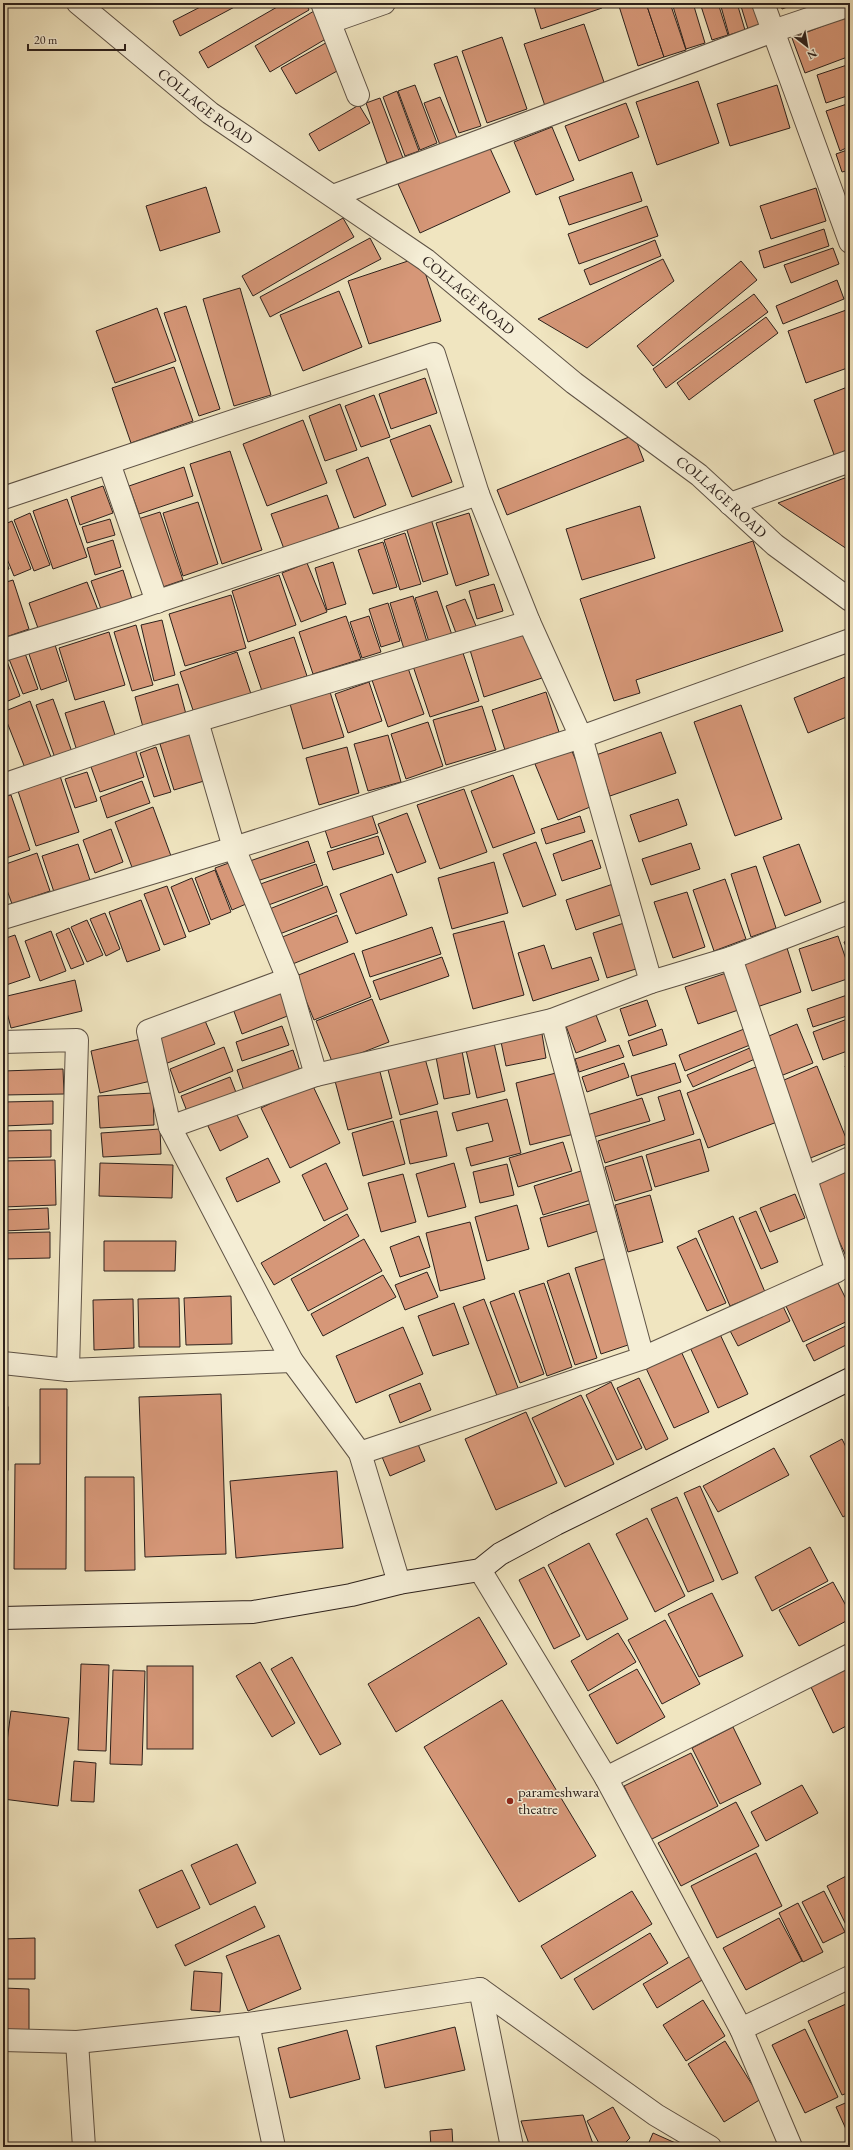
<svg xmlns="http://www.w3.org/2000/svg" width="853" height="2150" font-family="'EB Garamond',serif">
  <rect width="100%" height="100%" fill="#f0e5c0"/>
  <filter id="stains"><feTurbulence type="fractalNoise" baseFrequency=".005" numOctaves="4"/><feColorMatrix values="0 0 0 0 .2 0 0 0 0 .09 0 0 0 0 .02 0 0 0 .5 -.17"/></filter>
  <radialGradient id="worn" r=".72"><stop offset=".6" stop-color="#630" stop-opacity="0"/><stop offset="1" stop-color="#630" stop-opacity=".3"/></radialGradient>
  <g fill="#d69778" stroke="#2d211c">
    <polygon points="208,3 242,3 180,36 173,21"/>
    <polygon points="284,3 306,3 309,10 208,68 199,52"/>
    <polygon points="533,3 601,3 602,8 541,29"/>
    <polygon points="618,3 646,3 664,57 638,66"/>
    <polygon points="646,3 670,3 686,50 664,57"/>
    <polygon points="672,3 693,3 705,43 686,49"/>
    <polygon points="700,3 718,3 728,35 712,40"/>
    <polygon points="720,3 737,3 745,30 729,35"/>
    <polygon points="740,3 756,3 763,24 748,29"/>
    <polygon points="780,3 798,3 782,9"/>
    <polygon points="314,11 329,37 270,72 255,46"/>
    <polygon points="846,17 850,28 850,56 805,73 792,38"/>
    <polygon points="584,24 606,88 546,109 524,44"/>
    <polygon points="502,37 527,109 487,123 462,51"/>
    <polygon points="331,40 346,66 296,94 281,68"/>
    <polygon points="457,56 481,126 459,133 434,64"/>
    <polygon points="850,64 850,95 826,103 817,75"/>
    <polygon points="698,81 719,143 657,165 636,102"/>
    <polygon points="415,85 437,143 420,150 398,91"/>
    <polygon points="777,85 790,128 730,146 717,104"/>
    <polygon points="397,91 419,151 405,156 383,97"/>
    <polygon points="440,97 457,138 440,145 424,103"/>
    <polygon points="380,98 403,158 387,163 366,103"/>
    <polygon points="626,103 639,137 579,161 565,126"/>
    <polygon points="850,103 850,146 840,151 826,111"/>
    <polygon points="359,105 370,123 319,151 309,134"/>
    <polygon points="552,127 574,180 536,195 514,142"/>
    <polygon points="488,144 510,192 420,233 398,184"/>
    <polygon points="850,149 850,170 842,172 836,154"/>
    <polygon points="632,172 642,201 569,225 559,197"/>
    <polygon points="206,187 220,232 160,251 146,206"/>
    <polygon points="816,188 826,221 771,239 760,206"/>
    <polygon points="647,206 658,236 579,264 568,234"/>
    <polygon points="343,218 354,237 253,296 242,276"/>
    <polygon points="824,229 829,246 764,268 759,251"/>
    <polygon points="370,238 381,259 270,317 260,297"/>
    <polygon points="655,240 661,256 590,285 584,270"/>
    <polygon points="833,248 839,264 791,283 784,265"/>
    <polygon points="420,257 441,321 369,344 348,281"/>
    <polygon points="663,259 674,281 587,348 538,319"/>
    <polygon points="741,261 757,280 653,366 637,346"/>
    <polygon points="837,280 844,299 783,324 776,306"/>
    <polygon points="240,288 271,395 234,406 203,299"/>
    <polygon points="339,291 362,347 303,371 280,315"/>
    <polygon points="754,294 768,312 666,388 653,369"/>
    <polygon points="186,306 220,409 199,416 164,313"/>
    <polygon points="157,308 176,361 115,383 96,331"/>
    <polygon points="849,309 850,367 806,383 788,331"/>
    <polygon points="766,317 778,333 689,400 677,383"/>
    <polygon points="174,367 193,421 131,443 112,388"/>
    <polygon points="425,378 437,413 391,429 379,394"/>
    <polygon points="850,386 850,454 836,460 814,400"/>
    <polygon points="374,395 390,437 361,447 345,406"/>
    <polygon points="340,404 357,450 325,461 309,416"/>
    <polygon points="303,420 327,483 267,506 243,444"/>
    <polygon points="430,425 452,482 412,497 390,440"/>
    <polygon points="634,435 644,461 507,515 497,490"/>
    <polygon points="230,451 262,550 222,564 190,464"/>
    <polygon points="368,457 386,505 354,518 336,470"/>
    <polygon points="184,467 193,496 139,514 129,486"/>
    <polygon points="850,476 850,551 778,503"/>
    <polygon points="103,486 113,513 80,525 71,497"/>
    <polygon points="327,495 339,528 284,549 271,514"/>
    <polygon points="67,499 87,557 53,569 33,511"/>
    <polygon points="198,502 218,564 183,576 163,513"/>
    <polygon points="640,506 655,558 582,580 566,529"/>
    <polygon points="160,512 183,580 157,589 135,520"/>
    <polygon points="30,513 50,565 34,571 14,520"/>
    <polygon points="469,513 489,575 456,586 436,523"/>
    <polygon points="110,519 115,535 87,543 82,527"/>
    <polygon points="431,519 448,574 423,582 406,527"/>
    <polygon points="12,521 31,569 14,576 3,549 3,525"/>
    <polygon points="405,533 421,584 400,590 384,540"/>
    <polygon points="113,540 121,567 95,575 87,548"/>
    <polygon points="753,541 783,631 636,680 640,693 614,701 580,599"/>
    <polygon points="383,542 397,587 373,594 358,550"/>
    <polygon points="3,554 9,569 3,572"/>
    <polygon points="333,562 346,604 327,610 315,568"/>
    <polygon points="307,563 327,612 301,622 282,573"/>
    <polygon points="123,570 132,599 101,609 91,581"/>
    <polygon points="279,575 296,625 248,642 232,591"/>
    <polygon points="13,580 29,629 3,638 3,583"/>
    <polygon points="87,582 98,610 39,631 29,603"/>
    <polygon points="494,584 503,611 477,619 469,591"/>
    <polygon points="437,591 452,635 429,642 415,598"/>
    <polygon points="231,595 246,648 185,666 169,614"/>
    <polygon points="413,596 427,642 404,649 390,603"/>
    <polygon points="465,599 476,626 456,633 446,606"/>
    <polygon points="388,603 400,641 381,647 369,609"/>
    <polygon points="346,616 361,659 313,674 299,632"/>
    <polygon points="369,616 381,652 362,658 350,622"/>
    <polygon points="162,620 175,675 154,681 141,625"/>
    <polygon points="136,625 153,685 132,691 114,632"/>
    <polygon points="527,631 542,678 484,697 470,650"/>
    <polygon points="109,632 125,685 75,700 59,648"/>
    <polygon points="294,637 307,676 262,691 249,652"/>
    <polygon points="53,639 67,681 41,690 27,648"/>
    <polygon points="23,648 38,689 23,694 7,654"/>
    <polygon points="462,650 479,701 430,717 413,666"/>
    <polygon points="237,652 251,694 194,713 180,672"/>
    <polygon points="5,656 20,696 8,701 3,687 3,657"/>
    <polygon points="408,668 424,714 388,727 372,680"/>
    <polygon points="850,675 850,719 849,716 808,733 794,698"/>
    <polygon points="369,682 382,721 348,733 335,694"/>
    <polygon points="178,684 187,718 144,731 135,697"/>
    <polygon points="330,692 344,737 303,749 290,704"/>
    <polygon points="546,692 559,732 505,750 492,710"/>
    <polygon points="53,699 72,752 55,758 36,705"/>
    <polygon points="30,701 51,757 25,768 3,712"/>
    <polygon points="104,701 116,738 77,751 65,713"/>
    <polygon points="741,705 782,819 735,836 694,722"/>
    <polygon points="482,706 496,750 446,765 433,720"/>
    <polygon points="428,722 443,766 406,779 391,734"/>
    <polygon points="661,732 676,773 610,796 596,755"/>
    <polygon points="189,734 204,781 174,790 160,744"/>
    <polygon points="388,735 401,782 368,791 354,744"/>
    <polygon points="156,747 171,792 154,797 140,753"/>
    <polygon points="347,747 359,793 319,805 306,758"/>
    <polygon points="135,749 144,777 100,792 90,764"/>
    <polygon points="571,749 595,805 558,820 535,764"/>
    <polygon points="87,772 97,801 75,808 65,779"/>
    <polygon points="513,775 535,833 493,848 471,791"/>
    <polygon points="60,776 79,832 36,846 18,791"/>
    <polygon points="142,781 150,803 107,818 100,797"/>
    <polygon points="464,789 487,852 440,869 417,805"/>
    <polygon points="11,795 30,850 3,859 3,797"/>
    <polygon points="678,799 687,825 639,842 630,815"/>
    <polygon points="153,807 171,856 133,870 115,822"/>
    <polygon points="407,813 426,862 397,873 378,824"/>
    <polygon points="372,815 378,833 331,848 325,830"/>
    <polygon points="580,816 585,832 546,844 541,829"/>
    <polygon points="111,829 123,862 95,873 83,840"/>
    <polygon points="378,836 384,854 333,870 327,852"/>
    <polygon points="592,840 601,868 562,881 553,854"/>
    <polygon points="308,841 315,862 251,883 244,863"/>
    <polygon points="536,842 556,895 523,907 503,854"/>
    <polygon points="691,843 700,869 651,885 642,859"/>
    <polygon points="78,844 90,880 54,892 42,856"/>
    <polygon points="799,844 821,902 785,916 763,857"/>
    <polygon points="37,853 50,891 12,904 3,879 3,865"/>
    <polygon points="237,860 253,901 232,910 215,868"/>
    <polygon points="494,862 508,913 452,929 438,878"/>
    <polygon points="316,864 323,885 263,907 255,886"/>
    <polygon points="756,866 776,928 751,937 731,874"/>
    <polygon points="215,870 231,912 211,920 195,878"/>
    <polygon points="392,874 407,915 356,934 340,894"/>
    <polygon points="192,878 210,924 189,932 171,887"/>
    <polygon points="725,879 746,939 714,951 693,890"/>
    <polygon points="616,883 626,913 576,930 566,900"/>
    <polygon points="167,886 186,937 164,945 144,894"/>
    <polygon points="327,886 337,912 277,935 267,910"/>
    <polygon points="687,892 705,947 673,958 654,902"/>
    <polygon points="141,900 160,950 127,962 109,912"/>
    <polygon points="105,913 120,949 106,956 90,919"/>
    <polygon points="337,915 348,942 290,965 280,938"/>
    <polygon points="87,920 103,955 87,962 71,927"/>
    <polygon points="504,921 524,995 473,1009 453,934"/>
    <polygon points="624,923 639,968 607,978 593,933"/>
    <polygon points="432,927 441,954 370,977 362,951"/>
    <polygon points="69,928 84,964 71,969 56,934"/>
    <polygon points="51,931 66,971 40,981 25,941"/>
    <polygon points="15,935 30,977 3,986 3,939"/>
    <polygon points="838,936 850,971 850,978 812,991 799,949"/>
    <polygon points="850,940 850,956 844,942"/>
    <polygon points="544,945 552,969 591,957 599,980 533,1001 518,953"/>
    <polygon points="787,948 801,992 757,1007 743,963"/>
    <polygon points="354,953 371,997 314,1020 296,976"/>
    <polygon points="442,957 449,976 380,1000 373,981"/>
    <polygon points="732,971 744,1008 698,1024 685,987"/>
    <polygon points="75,980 82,1011 11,1028 3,997"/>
    <polygon points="283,983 295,1013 242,1034 231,1003"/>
    <polygon points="850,994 850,1015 813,1027 807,1009"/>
    <polygon points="372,999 389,1042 333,1064 316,1021"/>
    <polygon points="647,1000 656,1026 629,1036 620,1009"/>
    <polygon points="596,1015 606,1041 576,1053 566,1026"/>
    <polygon points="203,1016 215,1044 165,1064 154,1036"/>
    <polygon points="850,1018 850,1050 823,1060 813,1032"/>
    <polygon points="797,1024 813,1063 778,1077 762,1039"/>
    <polygon points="282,1026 289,1045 242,1061 236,1042"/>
    <polygon points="541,1028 546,1058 506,1066 500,1037"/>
    <polygon points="662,1029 667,1045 633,1056 628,1041"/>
    <polygon points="744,1029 750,1045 685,1071 679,1055"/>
    <polygon points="145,1038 155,1080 100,1093 91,1051"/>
    <polygon points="494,1043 505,1091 477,1098 466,1050"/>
    <polygon points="619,1045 624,1057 579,1072 575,1059"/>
    <polygon points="224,1047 233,1071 179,1093 170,1069"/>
    <polygon points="752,1047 757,1058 693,1087 687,1075"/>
    <polygon points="293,1050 300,1071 244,1091 237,1070"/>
    <polygon points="462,1051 470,1094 444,1099 436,1057"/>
    <polygon points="424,1055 438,1104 400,1115 387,1066"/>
    <polygon points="624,1063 629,1077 587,1092 582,1077"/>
    <polygon points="675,1063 681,1082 637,1096 631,1076"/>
    <polygon points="850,1065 850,1080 845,1066"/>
    <polygon points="817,1066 848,1143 808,1159 777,1083"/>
    <polygon points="756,1067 777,1122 708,1148 687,1093"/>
    <polygon points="379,1068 392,1118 348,1130 335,1081"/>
    <polygon points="63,1069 64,1094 3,1095 3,1071"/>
    <polygon points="560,1072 574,1134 530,1145 516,1083"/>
    <polygon points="230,1077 237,1095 188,1114 181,1096"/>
    <polygon points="312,1084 340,1143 290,1168 261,1108"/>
    <polygon points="680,1090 694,1134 605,1163 598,1141 665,1120 658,1097"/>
    <polygon points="153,1093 154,1125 100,1128 98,1096"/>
    <polygon points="642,1098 650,1121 594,1137 587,1115"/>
    <polygon points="507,1099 521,1153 471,1166 466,1148 493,1141 488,1123 457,1131 452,1113"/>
    <polygon points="53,1101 53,1124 3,1126 3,1102"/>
    <polygon points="235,1111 248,1137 220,1151 207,1124"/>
    <polygon points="437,1111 447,1156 410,1164 400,1120"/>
    <polygon points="393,1121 405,1164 363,1176 352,1133"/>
    <polygon points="160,1129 161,1154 103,1157 101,1133"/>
    <polygon points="51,1130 51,1157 3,1158 3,1131"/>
    <polygon points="700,1139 709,1171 655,1187 646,1155"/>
    <polygon points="563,1142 572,1171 518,1187 509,1158"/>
    <polygon points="642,1156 652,1190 615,1201 605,1167"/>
    <polygon points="268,1158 280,1182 237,1202 226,1178"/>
    <polygon points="55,1160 56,1205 3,1207 3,1161"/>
    <polygon points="100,1163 173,1165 172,1198 99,1196"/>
    <polygon points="326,1163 348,1209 324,1221 302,1175"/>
    <polygon points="454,1163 466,1207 428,1217 416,1174"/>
    <polygon points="507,1164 514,1195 480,1203 473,1172"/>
    <polygon points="587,1169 597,1198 543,1215 534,1186"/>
    <polygon points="850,1169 850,1265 814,1186"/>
    <polygon points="403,1174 416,1222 381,1232 368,1183"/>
    <polygon points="795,1194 805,1218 770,1232 760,1208"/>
    <polygon points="650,1195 663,1242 628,1252 615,1205"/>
    <polygon points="593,1203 601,1230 548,1247 540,1218"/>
    <polygon points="517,1205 529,1249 487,1261 475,1217"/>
    <polygon points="48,1208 49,1229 3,1231 3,1210"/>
    <polygon points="756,1211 778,1262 761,1269 739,1218"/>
    <polygon points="347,1214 359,1236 274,1285 261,1263"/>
    <polygon points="733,1216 765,1292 730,1306 698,1231"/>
    <polygon points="470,1222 485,1279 440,1291 426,1233"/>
    <polygon points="50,1232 50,1258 3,1259 3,1233"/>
    <polygon points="419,1236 430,1267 400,1277 390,1247"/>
    <polygon points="696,1238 726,1303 707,1311 677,1247"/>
    <polygon points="364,1239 382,1271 308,1311 291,1279"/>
    <polygon points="104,1241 176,1241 175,1271 104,1271"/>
    <polygon points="607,1258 634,1343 601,1354 575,1268"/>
    <polygon points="427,1272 438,1297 405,1310 395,1285"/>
    <polygon points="569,1273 597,1358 575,1365 547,1281"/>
    <polygon points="383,1275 396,1297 323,1336 311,1314"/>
    <polygon points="835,1277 850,1307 850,1320 803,1342 784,1302"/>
    <polygon points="544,1283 572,1367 547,1376 519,1291"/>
    <polygon points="514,1293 544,1374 520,1383 490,1302"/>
    <polygon points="231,1296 232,1344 186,1345 184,1298"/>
    <polygon points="179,1298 180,1347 139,1347 138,1299"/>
    <polygon points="133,1299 134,1348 94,1350 93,1300"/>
    <polygon points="484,1299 520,1393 499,1401 463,1307"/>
    <polygon points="780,1300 790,1321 738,1346 727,1325"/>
    <polygon points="454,1303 469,1344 433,1356 418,1316"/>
    <polygon points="850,1324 850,1343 814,1361 806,1345"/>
    <polygon points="403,1327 423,1374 356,1403 336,1356"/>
    <polygon points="718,1330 748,1394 718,1408 688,1343"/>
    <polygon points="680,1349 709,1412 674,1428 645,1366"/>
    <polygon points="639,1378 668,1439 646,1450 617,1388"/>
    <polygon points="611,1382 642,1448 617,1460 586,1395"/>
    <polygon points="420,1383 431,1410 400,1423 389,1395"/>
    <polygon points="40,1389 67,1389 66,1569 14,1569 15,1464 40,1464"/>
    <polygon points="221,1394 226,1554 145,1557 139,1397"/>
    <polygon points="581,1395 614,1464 565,1487 532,1418"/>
    <rect x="3" y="1407" width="5" height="63"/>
    <polygon points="526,1412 557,1483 496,1510 465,1439"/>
    <polygon points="415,1437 425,1461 390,1476 380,1452"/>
    <polygon points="842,1439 850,1455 850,1513 843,1517 810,1456"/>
    <polygon points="774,1448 789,1475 718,1512 703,1486"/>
    <polygon points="337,1471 343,1548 236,1558 230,1481"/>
    <rect x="3" y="1477" width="3" height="95"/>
    <polygon points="85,1477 134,1477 135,1570 85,1571"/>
    <polygon points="700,1486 738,1573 722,1580 684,1493"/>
    <polygon points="677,1497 714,1581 688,1592 651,1509"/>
    <polygon points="647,1518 685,1596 655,1612 616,1534"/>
    <polygon points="589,1543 628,1619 587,1640 548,1565"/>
    <polygon points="810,1547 828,1581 772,1611 755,1577"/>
    <polygon points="544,1567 580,1636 554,1649 519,1580"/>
    <polygon points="833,1582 850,1613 850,1619 799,1646 779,1610"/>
    <polygon points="712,1593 743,1656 699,1677 668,1614"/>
    <polygon points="479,1617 507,1664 396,1732 368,1684"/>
    <polygon points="665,1620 700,1684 662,1704 628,1640"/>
    <polygon points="618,1633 636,1662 588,1691 571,1661"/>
    <polygon points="292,1657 341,1744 320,1755 271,1669"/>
    <polygon points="260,1662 295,1723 272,1737 236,1676"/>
    <polygon points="81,1664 109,1665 106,1751 78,1750"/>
    <rect x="147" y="1666" width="46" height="83"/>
    <polygon points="850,1666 850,1724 833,1733 810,1685"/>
    <polygon points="637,1669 665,1717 617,1744 589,1695"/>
    <polygon points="113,1670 145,1671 142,1765 110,1764"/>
    <polygon points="502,1700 596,1856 519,1902 424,1747"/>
    <polygon points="11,1711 69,1718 58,1806 3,1799 3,1772"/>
    <polygon points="733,1727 761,1784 720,1804 692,1748"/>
    <polygon points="691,1753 718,1806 650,1840 624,1786"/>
    <polygon points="74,1761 96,1763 94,1802 71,1801"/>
    <polygon points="802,1785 818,1813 766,1841 751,1812"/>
    <polygon points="736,1802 759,1846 681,1886 658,1843"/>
    <polygon points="237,1844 256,1883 210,1905 191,1865"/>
    <polygon points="756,1853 782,1906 717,1938 691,1886"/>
    <polygon points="182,1870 200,1908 157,1928 139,1890"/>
    <polygon points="850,1874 850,1933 827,1886"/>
    <polygon points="632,1891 652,1924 561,1979 541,1946"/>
    <polygon points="824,1891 845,1932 823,1943 802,1902"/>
    <polygon points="798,1903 823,1952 803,1962 779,1913"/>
    <polygon points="255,1906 265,1927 185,1966 175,1945"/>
    <polygon points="779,1918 802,1961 746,1990 723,1948"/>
    <polygon points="650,1933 668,1963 593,2010 574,1979"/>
    <polygon points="279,1935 301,1989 248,2011 226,1956"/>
    <polygon points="35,1938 35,1979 3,1979 3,1939"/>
    <polygon points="694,1954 707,1977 657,2008 643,1984"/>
    <polygon points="194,1971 222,1973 220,2012 191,2010"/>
    <polygon points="3,1988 29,1989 29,2034 3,2034"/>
    <polygon points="703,2000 725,2036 686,2061 663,2025"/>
    <polygon points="846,2004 850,2013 850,2092 842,2095 808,2021"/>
    <polygon points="455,2027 465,2070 385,2088 376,2046"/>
    <polygon points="805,2029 838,2097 805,2113 772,2045"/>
    <polygon points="347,2030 360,2079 290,2098 278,2048"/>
    <polygon points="725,2041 761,2099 724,2122 688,2064"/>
    <polygon points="850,2101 850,2138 836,2107"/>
    <polygon points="613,2107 630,2138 621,2147 601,2147 587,2121"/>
    <polygon points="583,2115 594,2147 530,2147 521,2121"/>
    <polygon points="452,2129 453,2147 431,2147 430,2131"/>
    <polygon points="653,2133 680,2145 679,2147 647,2147"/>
  </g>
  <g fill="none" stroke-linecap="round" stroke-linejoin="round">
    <defs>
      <g id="street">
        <path id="s1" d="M78,3L210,113L426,260L574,383L699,475L775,545L850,600"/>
        <polyline points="322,3 358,95"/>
        <polyline points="763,3 850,242"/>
        <polyline points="330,22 384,3"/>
        <polyline points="333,196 773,31 850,5"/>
        <polyline points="109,463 157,602"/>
        <polyline points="3,498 434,354 478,494 529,622 581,737 651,982"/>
        <polyline points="730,504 850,461"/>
        <polyline points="3,650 123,613 478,494"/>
        <polyline points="197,721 234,848 288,979 316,1075"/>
        <polyline points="3,785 149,735 529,622"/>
        <polyline points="3,918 234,848 581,737 850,640"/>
        <polyline points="3,1042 77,1040 68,1370 3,1363"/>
        <polyline points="170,1127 148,1031 288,979"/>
        <polyline points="807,1177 850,1158"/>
        <polyline points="643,1358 837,1271 731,958"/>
        <polyline points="68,1370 292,1361"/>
        <polyline points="360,1453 643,1358 552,1020"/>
        <polyline points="480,1570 606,1778 741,2029 791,2147"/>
        <polyline points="399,1583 360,1453 292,1361 170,1127 316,1075 552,1020 651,982 731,958 850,912"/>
        <polyline points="606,1778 850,1655"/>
        <polyline points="480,1989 512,2147"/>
        <polyline points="248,2024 274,2147"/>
        <polyline points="741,2029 850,1977"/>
        <polyline points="3,2040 77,2042 84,2147"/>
        <polyline points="77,2042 248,2024 480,1989 656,2115 710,2147"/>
      </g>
      <polyline id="secondary" points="3,1618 253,1612 351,1595 399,1583 480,1570 500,1554 556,1524 850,1379"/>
    </defs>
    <use href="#street" stroke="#5e5245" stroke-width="24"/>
    <use href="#secondary" stroke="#2d211c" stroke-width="24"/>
    <use href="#street" stroke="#f5eed6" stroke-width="22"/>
    <use href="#secondary" stroke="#f5eed6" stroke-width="22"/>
  </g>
  <circle fill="#8f2418" stroke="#f5eed6" stroke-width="1.5" cx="510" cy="1801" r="4"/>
  <g text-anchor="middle" stroke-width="3" stroke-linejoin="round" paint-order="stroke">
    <g font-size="15" fill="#2d211c" stroke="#f5eed6">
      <text dy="5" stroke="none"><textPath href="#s1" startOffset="164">COLLAGE ROAD</textPath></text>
      <text dy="5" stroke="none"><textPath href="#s1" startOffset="488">COLLAGE ROAD</textPath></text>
      <text dy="5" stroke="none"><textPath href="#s1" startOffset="812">COLLAGE ROAD</textPath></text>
    </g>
    <g font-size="15" fill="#2d211c" stroke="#f5eed6" text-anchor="start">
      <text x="518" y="1797">parameshwara<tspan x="518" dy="17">theatre</tspan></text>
    </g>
  </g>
  <rect width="853" height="2150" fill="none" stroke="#f0e5c0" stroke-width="16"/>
  <rect x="4" y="4" width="845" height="2142" fill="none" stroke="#2d211c" stroke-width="2"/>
  <rect x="8" y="8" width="837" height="2134" fill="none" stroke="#2d211c"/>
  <g transform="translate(807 46) rotate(149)" stroke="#f5eed6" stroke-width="3" paint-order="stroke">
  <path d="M0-3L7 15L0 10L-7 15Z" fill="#2d211c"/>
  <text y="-6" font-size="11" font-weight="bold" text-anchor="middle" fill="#2d211c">N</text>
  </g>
  <path d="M28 44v6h97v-6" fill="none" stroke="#2d211c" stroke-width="2"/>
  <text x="34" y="44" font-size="12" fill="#2d211c" stroke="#f5eed6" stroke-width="3" paint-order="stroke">20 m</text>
  <rect width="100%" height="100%" filter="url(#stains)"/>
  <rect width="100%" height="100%" fill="url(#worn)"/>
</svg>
